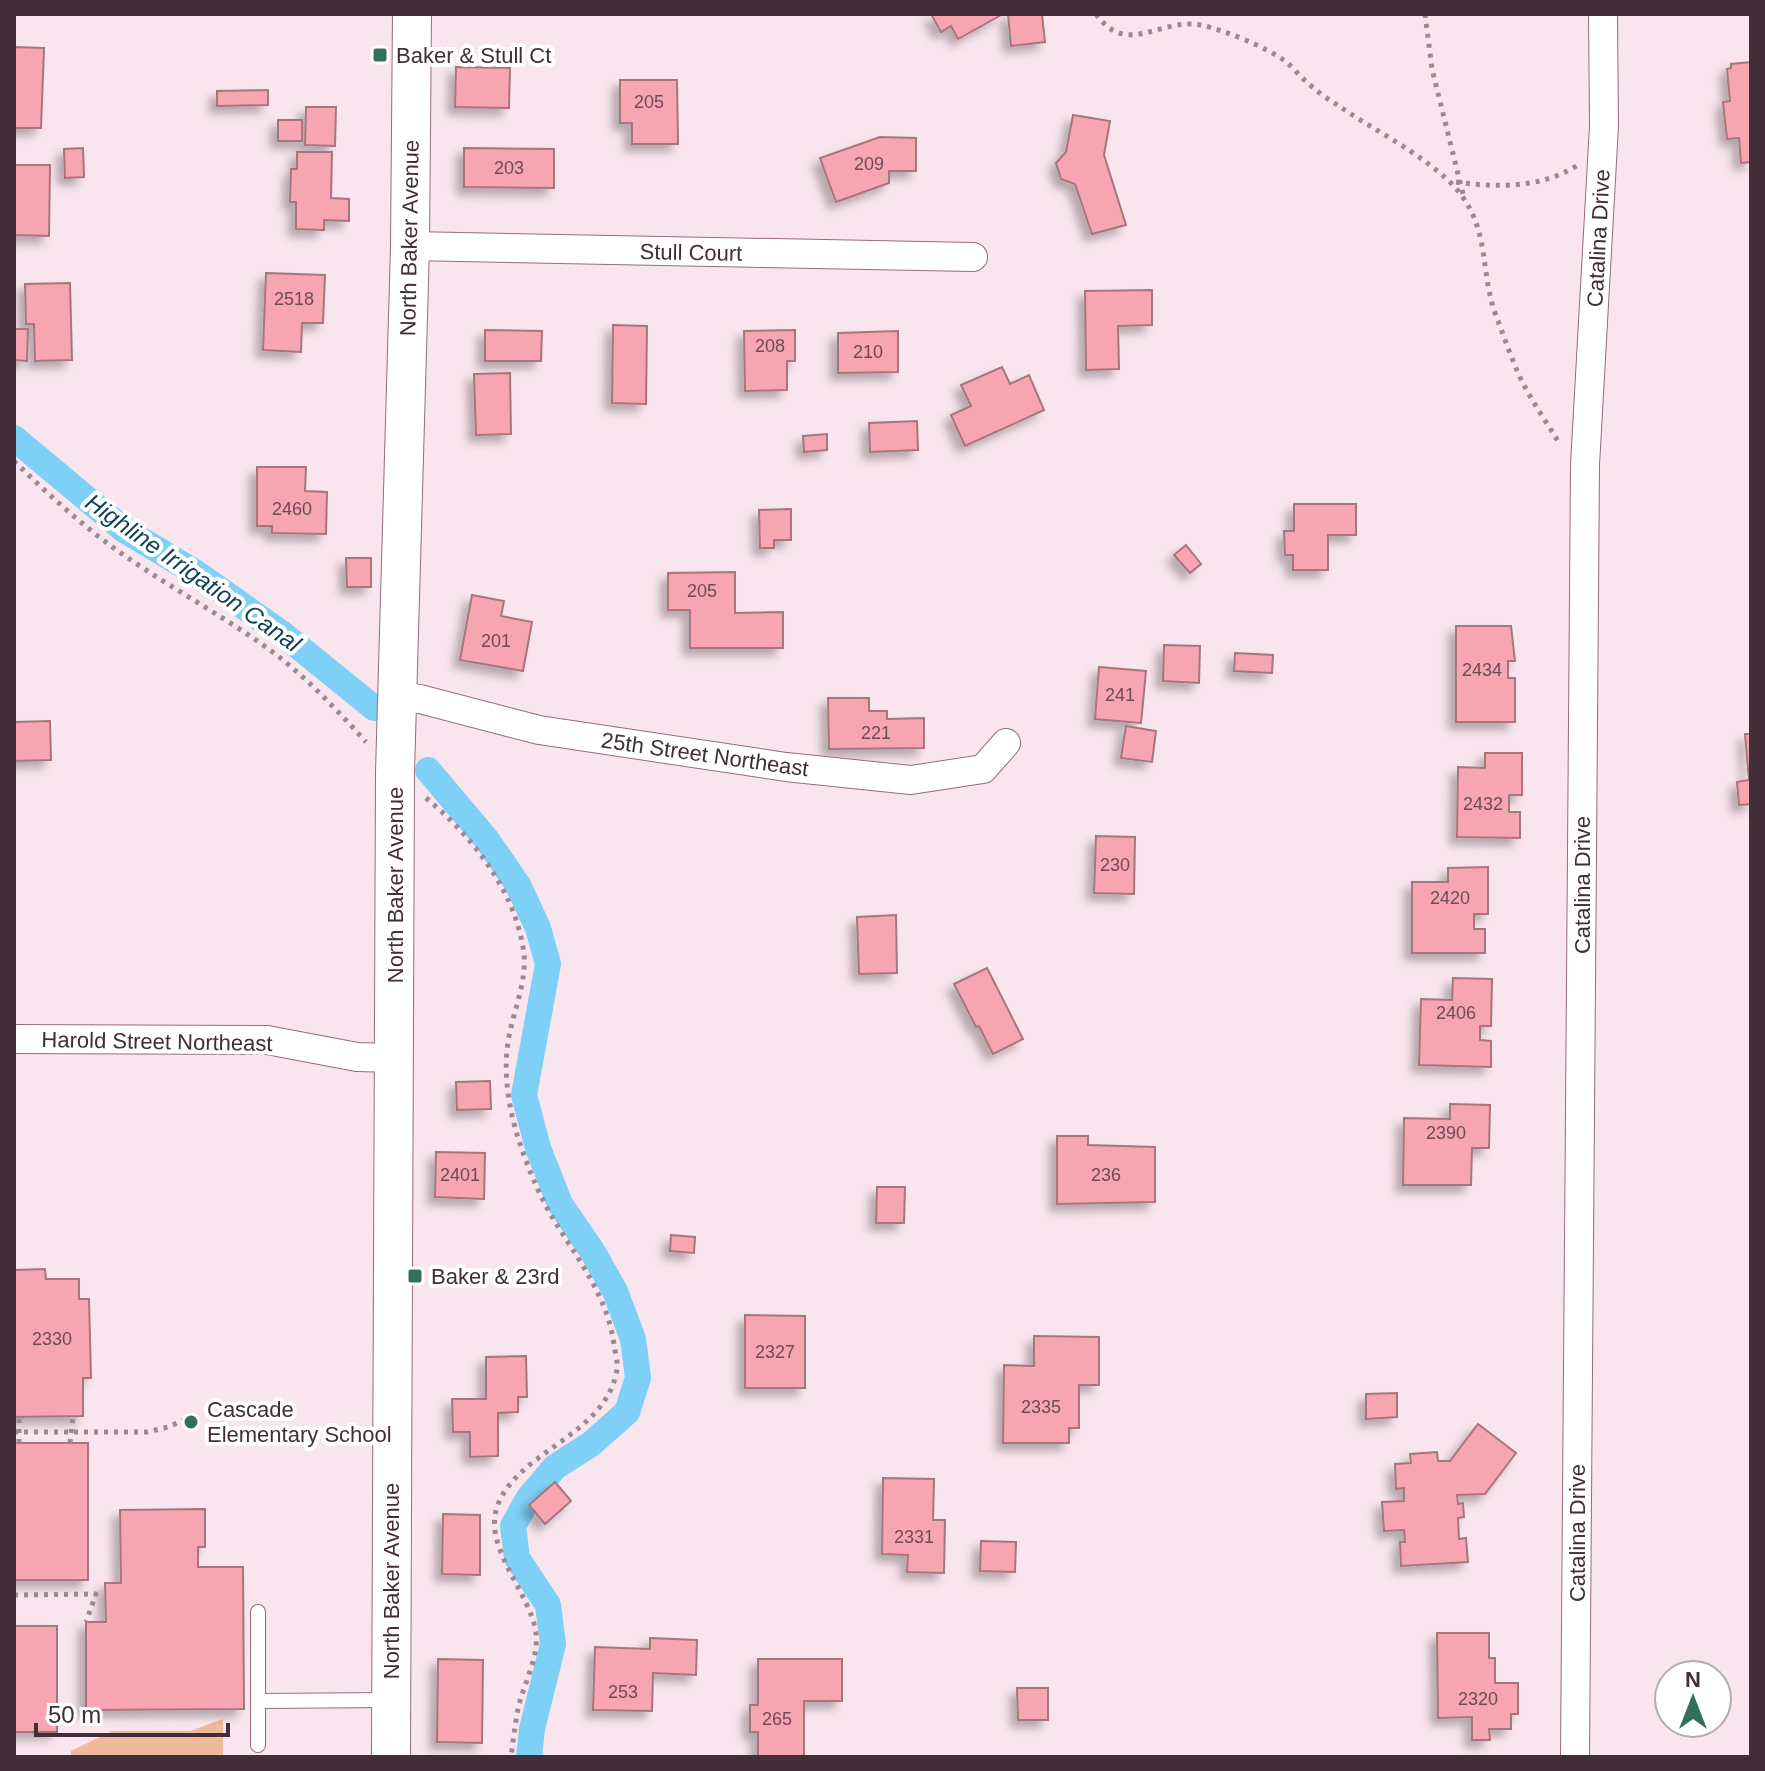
<svg xmlns="http://www.w3.org/2000/svg" width="1765" height="1771" font-family="Helvetica,sans-serif">
  <defs>
    <filter id="shadow"><feDropShadow dx="-7" dy="7" stdDeviation="4" flood-color="#0004"/></filter>
  </defs>
  <rect width="100%" height="100%" fill="#f9e5ed"/>
  <polygon fill="#f0b99c" points="223,1719 223,1757 71,1757 71,1751 112,1731 190,1731"/>
  <g fill="none" stroke-linecap="round" stroke-linejoin="round">
    <g stroke="#7ed0f7" stroke-width="26">
      <polyline points="14,438 123,529 196,573 284,635 374,708"/>
      <polyline points="428,770 487,840 518,885 538,928 548,964 524,1095 538,1148 560,1204 591,1249 615,1291 633,1339 638,1378 627,1412 591,1444 555,1467 528,1499 513,1526 517,1558 548,1605 553,1644 532,1729 529,1757"/>
    </g>
  </g>
  <g fill="#f6a5b1" stroke="#a6767c" stroke-width="2" filter="url(#shadow)">
    <polygon points="931,14 1003,14 958,39 951,26 941,32"/>
    <polygon points="1008,14 1042,14 1045,42 1011,46"/>
    <polygon points="14,47 44,48 41,128 14,128"/>
    <polygon points="1751,62 1751,162 1741,163 1739,138 1727,139 1723,102 1730,101 1727,69 1731,68 1731,64"/>
    <polygon points="456,67 510,68 509,108 455,107"/>
    <polygon points="620,80 677,80 678,144 632,144 632,123 620,123"/>
    <polygon points="268,90 268,105 217,106 217,91"/>
    <polygon points="306,107 336,107 335,146 305,145"/>
    <polygon points="1073,115 1110,121 1104,155 1126,225 1092,234 1075,184 1061,179 1056,163 1066,152"/>
    <rect x="278" y="120" width="24" height="21"/>
    <polygon points="880,137 916,138 916,171 889,171 889,183 836,202 820,158"/>
    <polygon points="83,148 84,177 65,178 64,149"/>
    <polygon points="464,148 554,149 554,188 464,187"/>
    <polygon points="297,152 332,152 331,198 349,199 349,221 324,220 324,230 296,229 296,202 290,202 291,169 297,169"/>
    <polygon points="14,165 50,165 49,236 14,235"/>
    <polygon points="266,273 325,275 323,323 302,323 301,352 263,350"/>
    <polygon points="70,283 72,360 35,361 34,324 26,324 25,284"/>
    <polygon points="1152,290 1152,325 1118,326 1119,369 1086,370 1085,291"/>
    <polygon points="613,325 647,326 646,404 612,403"/>
    <polygon points="14,329 28,329 27,361 14,360"/>
    <polygon points="485,330 542,331 541,361 485,361"/>
    <polygon points="795,330 795,361 787,361 787,390 745,391 744,331"/>
    <polygon points="898,331 898,372 838,373 838,333"/>
    <polygon points="1002,367 1010,384 1029,375 1044,410 965,446 951,415 971,406 961,385"/>
    <polygon points="510,373 511,434 476,435 474,374"/>
    <polygon points="917,421 918,450 870,452 869,423"/>
    <polygon points="827,434 827,450 804,452 803,436"/>
    <polygon points="257,467 306,467 305,491 327,492 326,534 272,533 272,526 257,526"/>
    <polygon points="1294,504 1356,504 1356,535 1328,535 1328,570 1293,570 1293,555 1285,555 1284,531 1294,531"/>
    <polygon points="791,509 791,540 774,540 774,548 760,548 759,510"/>
    <polygon points="1186,545 1201,564 1190,573 1174,555"/>
    <polygon points="346,558 371,558 371,587 347,587"/>
    <polygon points="735,572 735,613 783,612 783,648 690,648 690,610 668,610 668,573"/>
    <polygon points="472,595 504,601 501,616 532,622 523,671 460,660"/>
    <polygon points="1456,626 1511,626 1515,661 1508,661 1508,678 1515,678 1515,722 1456,722"/>
    <polygon points="1164,645 1200,646 1199,683 1163,681"/>
    <polygon points="1235,653 1273,655 1272,673 1234,671"/>
    <polygon points="1099,667 1146,671 1141,723 1095,719"/>
    <polygon points="828,698 869,698 869,711 887,711 887,719 924,718 924,748 829,749"/>
    <polygon points="50,721 51,760 14,761 14,722"/>
    <polygon points="1126,726 1156,731 1152,762 1121,758"/>
    <polygon points="1745,734 1751,734 1751,804 1739,805 1737,782 1749,780"/>
    <polygon points="1485,753 1522,753 1522,795 1509,795 1509,812 1520,812 1520,838 1457,837 1458,767 1485,768"/>
    <polygon points="1096,836 1135,837 1134,894 1094,893"/>
    <polygon points="1488,867 1488,914 1474,914 1474,929 1485,929 1485,953 1412,953 1412,882 1448,882 1448,868"/>
    <polygon points="896,915 897,973 859,974 857,917"/>
    <polygon points="987,968 1023,1039 993,1054 979,1026 976,1027 954,984"/>
    <polygon points="1453,978 1492,979 1491,1026 1480,1026 1480,1040 1491,1041 1491,1067 1419,1065 1421,999 1452,1000"/>
    <polygon points="490,1081 491,1109 457,1110 456,1082"/>
    <polygon points="1450,1104 1490,1105 1489,1148 1472,1148 1471,1185 1403,1185 1404,1118 1450,1119"/>
    <polygon points="1057,1136 1088,1136 1088,1145 1155,1147 1155,1202 1057,1204"/>
    <polygon points="436,1152 485,1153 484,1199 435,1197"/>
    <polygon points="877,1187 905,1187 904,1223 876,1223"/>
    <polygon points="671,1235 695,1237 694,1253 670,1251"/>
    <polygon points="45,1269 46,1279 79,1279 79,1299 89,1299 91,1378 83,1378 83,1416 14,1417 15,1270"/>
    <polygon points="745,1315 805,1316 805,1388 745,1388"/>
    <polygon points="1034,1336 1099,1337 1099,1385 1079,1385 1079,1428 1069,1428 1069,1443 1003,1443 1004,1365 1034,1366"/>
    <polygon points="526,1356 527,1397 518,1397 518,1412 498,1413 498,1456 470,1457 470,1432 453,1432 452,1399 486,1399 486,1357"/>
    <polygon points="1397,1393 1397,1417 1366,1419 1366,1394"/>
    <polygon points="1478,1424 1516,1453 1485,1494 1457,1495 1458,1504 1463,1503 1464,1517 1458,1518 1459,1539 1466,1538 1468,1562 1401,1566 1400,1542 1405,1542 1404,1530 1384,1531 1382,1502 1404,1501 1404,1488 1396,1489 1395,1464 1411,1463 1410,1454 1437,1452 1438,1461 1450,1461"/>
    <rect x="14" y="1443" width="74" height="137"/>
    <polygon points="883,1478 934,1479 933,1520 945,1520 944,1573 907,1572 908,1555 882,1554"/>
    <polygon points="555,1482 571,1501 545,1524 529,1505"/>
    <polygon points="205,1509 205,1547 198,1547 198,1567 243,1567 244,1709 86,1710 86,1622 106,1622 105,1583 121,1583 120,1510"/>
    <polygon points="443,1514 480,1515 480,1575 442,1574"/>
    <polygon points="981,1541 1016,1542 1015,1572 980,1571"/>
    <rect x="14" y="1626" width="43" height="106"/>
    <polygon points="1437,1633 1489,1633 1489,1658 1495,1658 1495,1683 1518,1683 1518,1714 1511,1714 1511,1729 1489,1729 1490,1740 1472,1740 1472,1717 1438,1718"/>
    <polygon points="650,1638 697,1640 696,1675 653,1673 652,1711 593,1710 595,1647 650,1649"/>
    <polygon points="438,1659 483,1660 482,1743 437,1742"/>
    <polygon points="758,1659 842,1659 842,1701 804,1701 804,1757 758,1757 758,1732 750,1732 750,1705 758,1705"/>
    <polygon points="1017,1688 1048,1688 1048,1720 1018,1720"/>
  </g>
  <g fill="none" stroke-linecap="round" stroke-linejoin="round">
    <defs>
      <g id="lane">
        <polyline points="258,1701 390,1700"/>
        <polyline points="258,1745 258,1612"/>
      </g>
      <g id="street">
        <polyline points="410,246 973,257"/>
        <polyline points="397,696 420,699 539,730 786,767 911,780 983,769 1006,743"/>
        <polyline points="14,1039 267,1040 357,1057 394,1058"/>
        <polyline points="1575,1757 1585,465 1604,126 1603,14"/>
      </g>
      <polyline id="secondary" points="391,1757 395,773 410,246 412,14"/>
    </defs>
    <use href="#lane" stroke="#966b7f" stroke-width="16"/>
    <use href="#street" stroke="#966b7f" stroke-width="30"/>
    <use href="#secondary" stroke="#966b7f" stroke-width="40"/>
    <g stroke="#9d8992" stroke-width="5" stroke-dasharray="4 6" stroke-linecap="butt">
      <path d="M1096,14C1127,58 1160,17 1201,25C1224,30 1266,47 1285,61C1293,67 1299,76 1307,82C1315,90 1326,98 1336,104C1373,130 1418,151 1451,183C1491,224 1479,266 1495,313C1503,334 1510,355 1519,375C1530,399 1546,421 1559,443"/>
      <polyline points="1425,14 1432,69 1463,194"/>
      <path d="M1456,182C1498,188 1542,188 1578,165"/>
      <path d="M14,461C50,496 89,532 131,560C178,592 228,619 274,653C308,679 337,710 366,742"/>
      <path d="M426,798C471,835 513,888 523,947C529,979 513,1010 508,1042C501,1090 516,1139 535,1183C558,1239 606,1282 614,1345C615,1352 618,1361 617,1369C607,1436 517,1450 497,1507C483,1548 531,1594 536,1633C539,1658 523,1685 518,1709C515,1725 513,1741 511,1757"/>
      <polyline points="14,1432 147,1432 168,1427 189,1418"/>
      <polyline points="19,1443 19,1417"/>
      <polyline points="70,1443 73,1416"/>
      <polyline points="14,1595 96,1594 86,1622"/>
    </g>
    <use href="#lane" stroke="#fff" stroke-width="14"/>
    <use href="#street" stroke="#fff" stroke-width="28"/>
    <use href="#secondary" stroke="#fff" stroke-width="38"/>
  </g>
  <g fill="#32705c" stroke="#fff" stroke-width="3">
    <rect x="372" y="47" width="16" height="16" rx="4"/>
    <rect x="407" y="1268" width="16" height="16" rx="4"/>
    <circle cx="191" cy="1422" r="8"/>
  </g>
  <g text-anchor="middle" stroke-width="8" stroke-linejoin="round" paint-order="stroke">
    <g font-size="18" fill="#6e4c56">
      <text x="649" y="108">205</text>
      <text x="869" y="170">209</text>
      <text x="509" y="174">203</text>
      <text x="294" y="305">2518</text>
      <text x="770" y="352">208</text>
      <text x="868" y="358">210</text>
      <text x="292" y="515">2460</text>
      <text x="702" y="597">205</text>
      <text x="496" y="647">201</text>
      <text x="1482" y="676">2434</text>
      <text x="1120" y="701">241</text>
      <text x="876" y="739">221</text>
      <text x="1483" y="810">2432</text>
      <text x="1115" y="871">230</text>
      <text x="1450" y="904">2420</text>
      <text x="1456" y="1019">2406</text>
      <text x="1446" y="1139">2390</text>
      <text x="460" y="1181">2401</text>
      <text x="1106" y="1181">236</text>
      <text x="52" y="1345">2330</text>
      <text x="775" y="1358">2327</text>
      <text x="1041" y="1413">2335</text>
      <text x="914" y="1543">2331</text>
      <text x="623" y="1698">253</text>
      <text x="1478" y="1705">2320</text>
      <text x="777" y="1725">265</text>
    </g>
    <g font-size="22" fill="#412e37" stroke="#fff" text-anchor="start">
      <text x="396" y="63">Baker &amp; Stull Ct</text>
      <text x="431" y="1284">Baker &amp; 23rd</text>
      <text x="207" y="1417">Cascade<tspan x="207" dy="25">Elementary School</tspan></text>
    </g>
    <g font-size="22" fill="#412e37" stroke="#fff">
      <text transform="translate(409 238) rotate(-89)" y="8">North Baker Avenue</text>
      <text transform="translate(1598 238) rotate(-87)" y="8">Catalina Drive</text>
      <text transform="translate(691 252) rotate(1)" y="8">Stull Court</text>
      <text transform="translate(705 754) rotate(8)" y="8">25th Street Northeast</text>
      <text transform="translate(395 885) rotate(-90)" y="8">North Baker Avenue</text>
      <text transform="translate(1582 885) rotate(-90)" y="8">Catalina Drive</text>
      <text transform="translate(157 1041) rotate(1)" y="8">Harold Street Northeast</text>
      <text transform="translate(1577 1533) rotate(-90)" y="8">Catalina Drive</text>
      <text transform="translate(391 1581) rotate(-90)" y="8">North Baker Avenue</text>
    </g>
    <g font-size="24" font-style="italic" fill="#0e3f52" stroke="#fff">
      <text transform="translate(193 573) rotate(35)" y="8">Highline Irrigation Canal</text>
    </g>
  </g>
  <rect width="1765" height="1771" fill="none" stroke="#412e37" stroke-width="32"/>
  <g transform="translate(1693 1699)"><circle r="38" fill="#ffffff" stroke="#b3abaf" stroke-width="2"/>
  <path d="M0-6L14 30L0 20L-14 30Z" fill="#32705c"/>
  <text y="-12" font-size="22" font-weight="bold" text-anchor="middle" fill="#412e37">N</text>
  </g>
  <path d="M36 1723v12h192v-12" fill="none" stroke="#412e37" stroke-width="4"/>
  <text x="48" y="1723" font-size="24" fill="#412e37" stroke="#ffffff" stroke-width="6" paint-order="stroke">50 m</text>
</svg>
